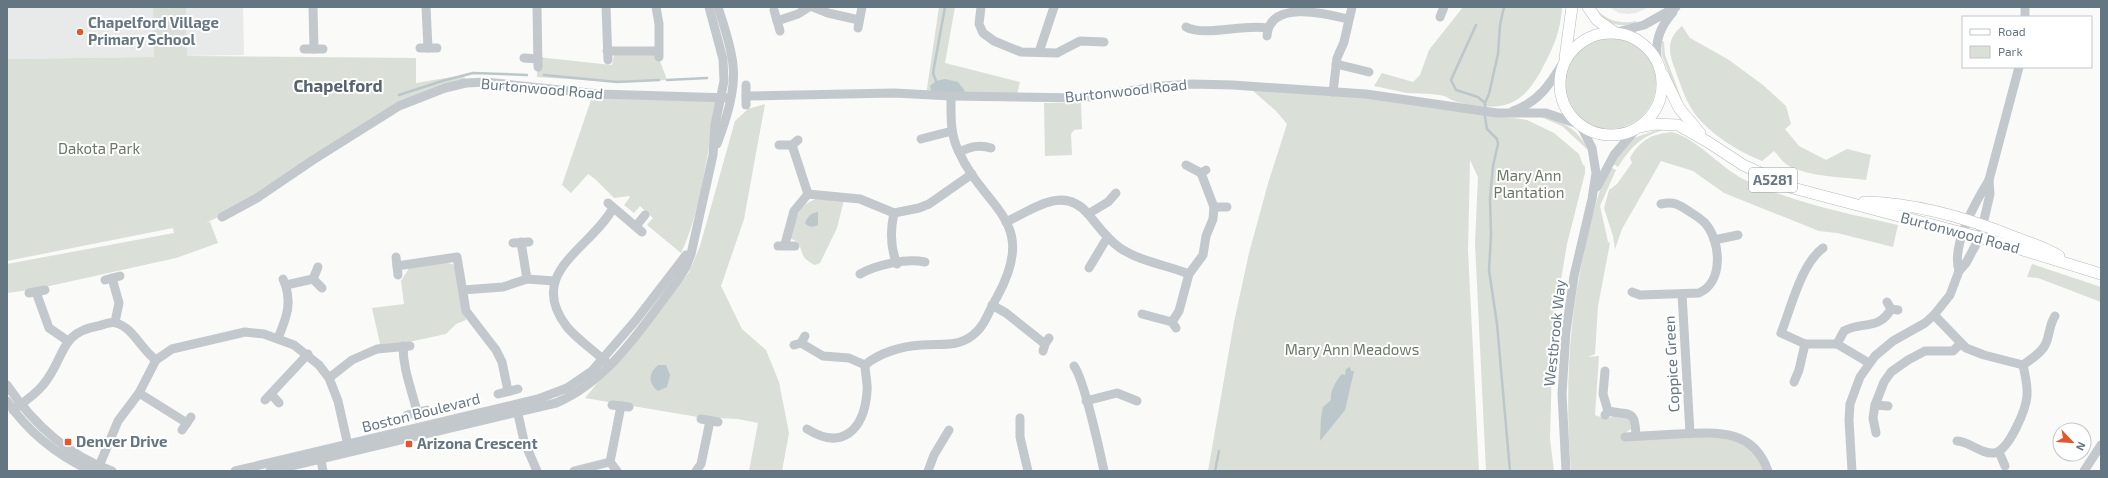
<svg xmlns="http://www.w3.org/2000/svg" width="2108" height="478" font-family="'Exo 2',sans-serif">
  <rect width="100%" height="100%" fill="#fafaf8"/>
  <g fill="#e8e9e9">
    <polygon points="7,7 153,7 154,57 7,59"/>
    <polygon points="186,7 243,7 244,55 187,56"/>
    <polygon points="1609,7 1649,7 1636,13 1627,14 1619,13"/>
  </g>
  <g fill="#dadfd7">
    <polygon points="153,7 186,7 187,56 416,58 416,83 464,75 466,83 424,95 257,198 206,223 210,222 218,243 176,258 36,289 7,293 7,264 174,233 173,228 7,261 7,59 154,57"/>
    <polygon points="939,7 955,7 945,63 1020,82 1016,99 926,95"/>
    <path d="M1463,7H1562C1561,28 1554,47 1544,65C1522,108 1504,112 1457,102C1452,101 1448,97 1444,96C1432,93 1419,94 1407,93C1396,91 1385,88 1374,86L1382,73L1413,82L1420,75L1429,50Z"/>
    <path d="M1595,7C1604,20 1621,25 1636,21L1637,23C1614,28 1609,24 1592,8Z"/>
    <path d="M1682,26L1690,38L1729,60L1763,85L1786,106L1791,124L1785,129L1799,146L1826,160L1847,149L1871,155L1866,180C1843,177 1810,177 1789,166C1783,163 1778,155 1774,151L1762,161C1738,151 1711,135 1695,114C1686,102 1681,86 1676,72C1669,54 1665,40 1682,26Z"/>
    <circle cx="1610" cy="83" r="46"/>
    <polygon points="1662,41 1664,42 1665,55 1683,103 1680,105 1662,55"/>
    <polygon points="615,51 657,53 667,80 617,82 537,77 537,57 612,65"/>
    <polygon points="1252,90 1350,96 1527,120 1554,133 1579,154 1583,165 1585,166 1585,173 1567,244 1553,327 1550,439 1554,471 1486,471 1475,243 1478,177 1470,160 1468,251 1479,471 1208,471 1234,322 1249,253 1269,180 1287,124 1276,111"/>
    <path d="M592,97L717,101C708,147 701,213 681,253L647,225L653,218L640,206L634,213L624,205L630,197L629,196L614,198L595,179L588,174L571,193L562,185Z"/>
    <polygon points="1044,103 1081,103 1082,129 1074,130 1071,134 1072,155 1045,156"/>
    <polygon points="765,104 744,219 721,286 742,329 766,350 779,382 789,433 782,471 749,471 758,423 738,419 698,417 585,398 689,272 700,246 735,121 748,109"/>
    <path d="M1547,116C1569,126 1577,129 1589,151L1562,126L1541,117Z"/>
    <path d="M1659,129L1664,130C1642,135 1630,148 1618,167L1612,163L1634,138Z"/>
    <path d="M1672,132C1697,139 1719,166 1743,179C1793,203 1845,213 1898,225L1893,247L1837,233L1819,231L1724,193L1693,171L1661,161L1622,229L1615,249L1613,236L1604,208L1609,190L1617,184L1632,163L1630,158C1640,140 1652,134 1672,132Z"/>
    <path d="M1610,167L1616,170L1600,206L1608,242L1610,243L1598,306L1595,354L1588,357L1599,356L1595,415C1608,421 1619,413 1630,419L1631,429L1625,433L1623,441C1649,440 1716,430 1736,440C1751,446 1757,458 1765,471H1571C1565,395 1568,322 1585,248C1591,220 1597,193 1610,167Z"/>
    <path d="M819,198L844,200L837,228L820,263L815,265C799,257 804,253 798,242L790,238C795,219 798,204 819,198Z"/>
    <path d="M446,263L453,264C461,282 459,302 466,320L456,324L446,334L381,348L372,308L404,304L401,281L409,268Z"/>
    <polygon points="2032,264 2101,287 2101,302 2038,278 2027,277"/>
  </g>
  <g fill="#bbc7cb">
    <polygon points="945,79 958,82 965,91 960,96 937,95 931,90 930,86 936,81"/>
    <path d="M818,212V225C813,227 809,228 805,223C808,216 811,213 818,212Z"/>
    <path d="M658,365H666L670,375L667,387L658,391C648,384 648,373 658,365Z"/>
    <path d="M1350,367L1351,371H1354L1345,410L1320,441L1321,417L1323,407L1331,400C1330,390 1336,381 1342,374L1345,375L1346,369Z"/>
  </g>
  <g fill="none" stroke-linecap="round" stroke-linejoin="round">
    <g stroke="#bbc7cb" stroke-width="2.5">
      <polyline points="1504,7 1500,25 1498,54 1489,94 1485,103 1485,117 1487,129 1497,139 1498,144 1493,166 1490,199 1491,235 1489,270 1497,324 1510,471"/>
      <polyline points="1476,25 1451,80 1456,90 1478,97 1485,103"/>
      <polyline points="544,75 617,82 659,80"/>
      <polyline points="667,80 707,78"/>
      <polyline points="936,81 933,73 945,7"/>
      <polyline points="399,95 442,81 473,73 527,75"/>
      <polyline points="1215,471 1219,451"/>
    </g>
    <defs>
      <g id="major">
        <polyline points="1588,7 1597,20 1614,32"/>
        <circle cx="1611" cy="84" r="51"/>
        <polyline points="1565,58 1572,7"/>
        <polyline points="1663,75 1679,108 1700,133"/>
        <polyline points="1639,127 1654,124 1678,125 1708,142 1743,165 1793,188 1997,242 2101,274"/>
        <path d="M1864,202C1917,203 1968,218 2017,238C2031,243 2046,248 2059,256"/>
      </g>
    </defs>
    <use href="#major" stroke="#b5babe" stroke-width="12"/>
    <g stroke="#c3c8cc" stroke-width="9">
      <polyline points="313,7 314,49"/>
      <polyline points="426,7 428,48"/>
      <polyline points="537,7 538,67"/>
      <polyline points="606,7 608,60"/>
      <polyline points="656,7 659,24 659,57"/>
      <polyline points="813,7 828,13 859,20"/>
      <polyline points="981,7 979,24 983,33 994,41 1021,52 1057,53 1080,41 1104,42"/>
      <polyline points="774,10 780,31"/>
      <polyline points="1440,17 1444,7"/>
      <polyline points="2025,17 2025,7"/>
      <polyline points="777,21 798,14 809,7"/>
      <path d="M1186,27C1205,37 1242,24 1267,28"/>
      <polyline points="858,28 862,7"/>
      <polyline points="1617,32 1644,25 1676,7"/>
      <path d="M1267,36C1269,0 1324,13 1348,19"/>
      <polyline points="420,48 437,48"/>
      <polyline points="304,49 323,49"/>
      <polyline points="607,51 658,51"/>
      <polyline points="1039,52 1054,7"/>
      <polyline points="524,58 538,59"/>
      <polyline points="1336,64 1369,72"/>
      <path d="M1658,64C1654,43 1659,28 1673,12"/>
      <polyline points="1333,92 1337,58 1344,42 1352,7"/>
      <polyline points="746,96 894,93 951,96 1081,98 1163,86 1192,84 1233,85 1366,94 1497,113 1546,113 1578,124"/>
      <polyline points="746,105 746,85"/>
      <path d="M1513,111C1539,102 1550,84 1563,63"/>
      <polyline points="921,139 952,131"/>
      <path d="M717,144C726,120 736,90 733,65C731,45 724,26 718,7"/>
      <polyline points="779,145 792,145 798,140"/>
      <path d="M959,152C970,147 979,144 991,148"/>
      <polyline points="1186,165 1201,173 1206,170"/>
      <polyline points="1201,173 1214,207 1227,207"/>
      <polyline points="1597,187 1614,155 1637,128"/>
      <polyline points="808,194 860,199 894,213 919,208 929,204 972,174"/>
      <polyline points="608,203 642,232"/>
      <path d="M894,213C890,231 890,247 897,264"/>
      <polyline points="1088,214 1108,202 1116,193"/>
      <polyline points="222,217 257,198 313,160 399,106 445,88 466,83 485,82 599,94 730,98"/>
      <path d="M1006,222C1034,209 1064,184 1089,215C1099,227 1107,239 1120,248C1141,262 1167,265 1189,274"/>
      <polyline points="636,226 645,215"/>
      <polyline points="1714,240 1738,235"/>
      <polyline points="521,242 527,279"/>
      <polyline points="513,243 529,242"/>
      <polyline points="785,244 794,211 808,194 792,145"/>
      <polyline points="778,246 795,246"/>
      <path d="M1823,248C1801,264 1791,308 1781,333L1805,344H1837L1869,363"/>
      <polyline points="396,257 398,275"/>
      <polyline points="397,266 457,257 466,311 496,350 502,362 508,391"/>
      <polyline points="318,267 313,279 322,288"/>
      <polyline points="1089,268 1107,238"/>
      <path d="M1959,271C1951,245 1975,203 1989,180L2019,67"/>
      <path d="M860,274C876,265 906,258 925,262"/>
      <polyline points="112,278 119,303 115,322"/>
      <polyline points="105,280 120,276"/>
      <polyline points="286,285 313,279"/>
      <polyline points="463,290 503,287 527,279 554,281"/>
      <polyline points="36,292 49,328 68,341"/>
      <path d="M1632,292L1640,295L1699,293C1724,282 1721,241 1705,223C1700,218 1695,215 1690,212C1680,205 1674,201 1661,204"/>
      <polyline points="29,293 45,290"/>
      <polyline points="1682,294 1690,433"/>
      <polyline points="1887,302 1891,309 1898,310"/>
      <polyline points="992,305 1006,313 1045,344"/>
      <polyline points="1142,314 1172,322 1176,328"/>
      <polyline points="1934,315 1966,348 1984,355 2023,365"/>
      <polyline points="1172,322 1179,311 1189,274 1203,255 1206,236 1213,219 1214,207"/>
      <path d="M278,338C287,317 293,301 283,279"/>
      <path d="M801,343L823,356L849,358L865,365C865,374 868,383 867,392C864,430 842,451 807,429"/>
      <path d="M1837,344L1844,331C1861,321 1879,331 1891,309"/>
      <polyline points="794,345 801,343 805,336"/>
      <path d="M403,346C403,370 412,390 417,412"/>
      <polyline points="1043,351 1045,344 1049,338"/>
      <path d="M608,364C595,351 579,341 567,327C525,272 591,249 613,208"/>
      <path d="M865,365C879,353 902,346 921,345C939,343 957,348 973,335C985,326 989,310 997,297C1040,219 984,210 958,150C950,133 951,115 951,96"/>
      <path d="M2023,365C2031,359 2042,353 2046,343C2050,334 2049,325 2055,316"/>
      <path d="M1074,366C1084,379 1100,452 1104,471"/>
      <polyline points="329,378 352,360 377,349 410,346"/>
      <polyline points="1794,382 1799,370 1805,344"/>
      <path d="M7,385C34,425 67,455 112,471"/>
      <polyline points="139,393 187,423"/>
      <polyline points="271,394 279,403"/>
      <polyline points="498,394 518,389"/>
      <polyline points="265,400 308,354"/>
      <path d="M7,401C28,432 57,455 91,471"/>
      <polyline points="1086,401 1117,393 1137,401"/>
      <polyline points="516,405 524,441 537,471"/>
      <polyline points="612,405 629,407"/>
      <polyline points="1875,405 1884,382 1891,372 1908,360 1925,351 1953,351 1960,344"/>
      <path d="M13,410C24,402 35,395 43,385C66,358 58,333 98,326C103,325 111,321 116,323C134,328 141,350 156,360"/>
      <path d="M1608,411C1630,416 1635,408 1636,436"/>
      <polyline points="407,415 427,410"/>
      <polyline points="1605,415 1608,411 1603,394 1605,371"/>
      <polyline points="1020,418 1020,437 1028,471"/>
      <polyline points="701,419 718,422"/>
      <polyline points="182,430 191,417"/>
      <polyline points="1876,433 1873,418 1875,405 1888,406"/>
      <path d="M1625,437C1642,436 1660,435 1677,434C1715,432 1753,428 1768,471"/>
      <path d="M1957,441C1971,442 1980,454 1994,453C2009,451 2026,409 2027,396C2028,386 2025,375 2023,365"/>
      <polyline points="1999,452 2005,466"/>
      <polyline points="320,455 323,471"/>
      <polyline points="97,471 118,421 139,393 156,360 172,349 245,332 264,334 294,345 319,365 329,378 338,401 349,450"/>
      <polyline points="235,471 538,399 567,388 592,371 636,320 686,255"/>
      <path d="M270,471L556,403C610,380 643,326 677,281L686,267L691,254L713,155L715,125L724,81L723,59L709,7"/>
      <polyline points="574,471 610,462"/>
      <polyline points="617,471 610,462 621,406"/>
      <polyline points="696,471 701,464 710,421"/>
      <polyline points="928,471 934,455 949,430"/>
      <polyline points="1566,471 1562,394 1566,331 1574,276 1592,199 1596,173 1592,148 1581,126"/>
      <polyline points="1852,471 1849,420 1850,404 1860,377 1875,356 1893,341 1925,323 1934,315 1950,295 1959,271 1966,263 1980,237 1990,194 1989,180"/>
      <polyline points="2084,471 2101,445"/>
    </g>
    <use href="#major" stroke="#fff" stroke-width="11"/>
  </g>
  <g fill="#e4572e" stroke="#fff" stroke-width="1.5">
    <circle cx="80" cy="32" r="4"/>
    <rect x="64" y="438" width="8" height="8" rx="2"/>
    <rect x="405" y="440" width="8" height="8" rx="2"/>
  </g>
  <g text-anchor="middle" stroke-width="4" stroke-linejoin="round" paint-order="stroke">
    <rect fill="#fff" stroke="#939fa8" stroke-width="1" x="1749" y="168" width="48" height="24" rx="3"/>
    <g font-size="14" font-weight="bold" fill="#657683">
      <text x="1773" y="185">A5281</text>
    </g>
    <g font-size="15" font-weight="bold" fill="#657683" stroke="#fff" text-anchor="start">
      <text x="88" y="28">Chapelford Village<tspan x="88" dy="17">Primary School</tspan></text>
      <text x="76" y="447">Denver Drive</text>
      <text x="417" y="449">Arizona Crescent</text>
    </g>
    <g font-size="15" fill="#657683" stroke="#fff">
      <text transform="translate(542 89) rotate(5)" y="5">Burtonwood Road</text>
      <text transform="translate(1126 91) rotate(-6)" y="5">Burtonwood Road</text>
      <text transform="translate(1960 233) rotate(15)" y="5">Burtonwood Road</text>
      <text transform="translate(1555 333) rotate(-84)" y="5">Westbrook Way</text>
      <text transform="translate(1672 364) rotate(-93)" y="5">Coppice Green</text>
      <text transform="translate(421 413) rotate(-14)" y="5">Boston Boulevard</text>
    </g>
    <g font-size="15" fill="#687a64" stroke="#fff">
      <text x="99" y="154">Dakota Park</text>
      <text x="1529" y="181">Mary Ann<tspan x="1529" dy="17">Plantation</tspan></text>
      <text x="1352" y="355">Mary Ann Meadows</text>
    </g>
    <g font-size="17" font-weight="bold" fill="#57646e" stroke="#fff">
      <text x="338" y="92">Chapelford</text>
    </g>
  </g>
  <rect width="2108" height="478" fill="none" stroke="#657683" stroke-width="16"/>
  <rect x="1962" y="16" width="130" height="52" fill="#ffffff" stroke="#c1c8cd"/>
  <rect x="1970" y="29" width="20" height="6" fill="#ffffff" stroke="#c1c8cd"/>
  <text x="1998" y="36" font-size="12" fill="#657683">Road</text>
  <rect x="1970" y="46" width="20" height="12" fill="#dadfd7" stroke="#c1c8cd"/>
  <text x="1998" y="56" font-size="12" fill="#657683">Park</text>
  <g transform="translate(2072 442) rotate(115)"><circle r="19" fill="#ffffff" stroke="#c1c8cd"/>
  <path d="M0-3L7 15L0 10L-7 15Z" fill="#e4572e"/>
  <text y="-6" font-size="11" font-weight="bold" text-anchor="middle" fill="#657683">N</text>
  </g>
</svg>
